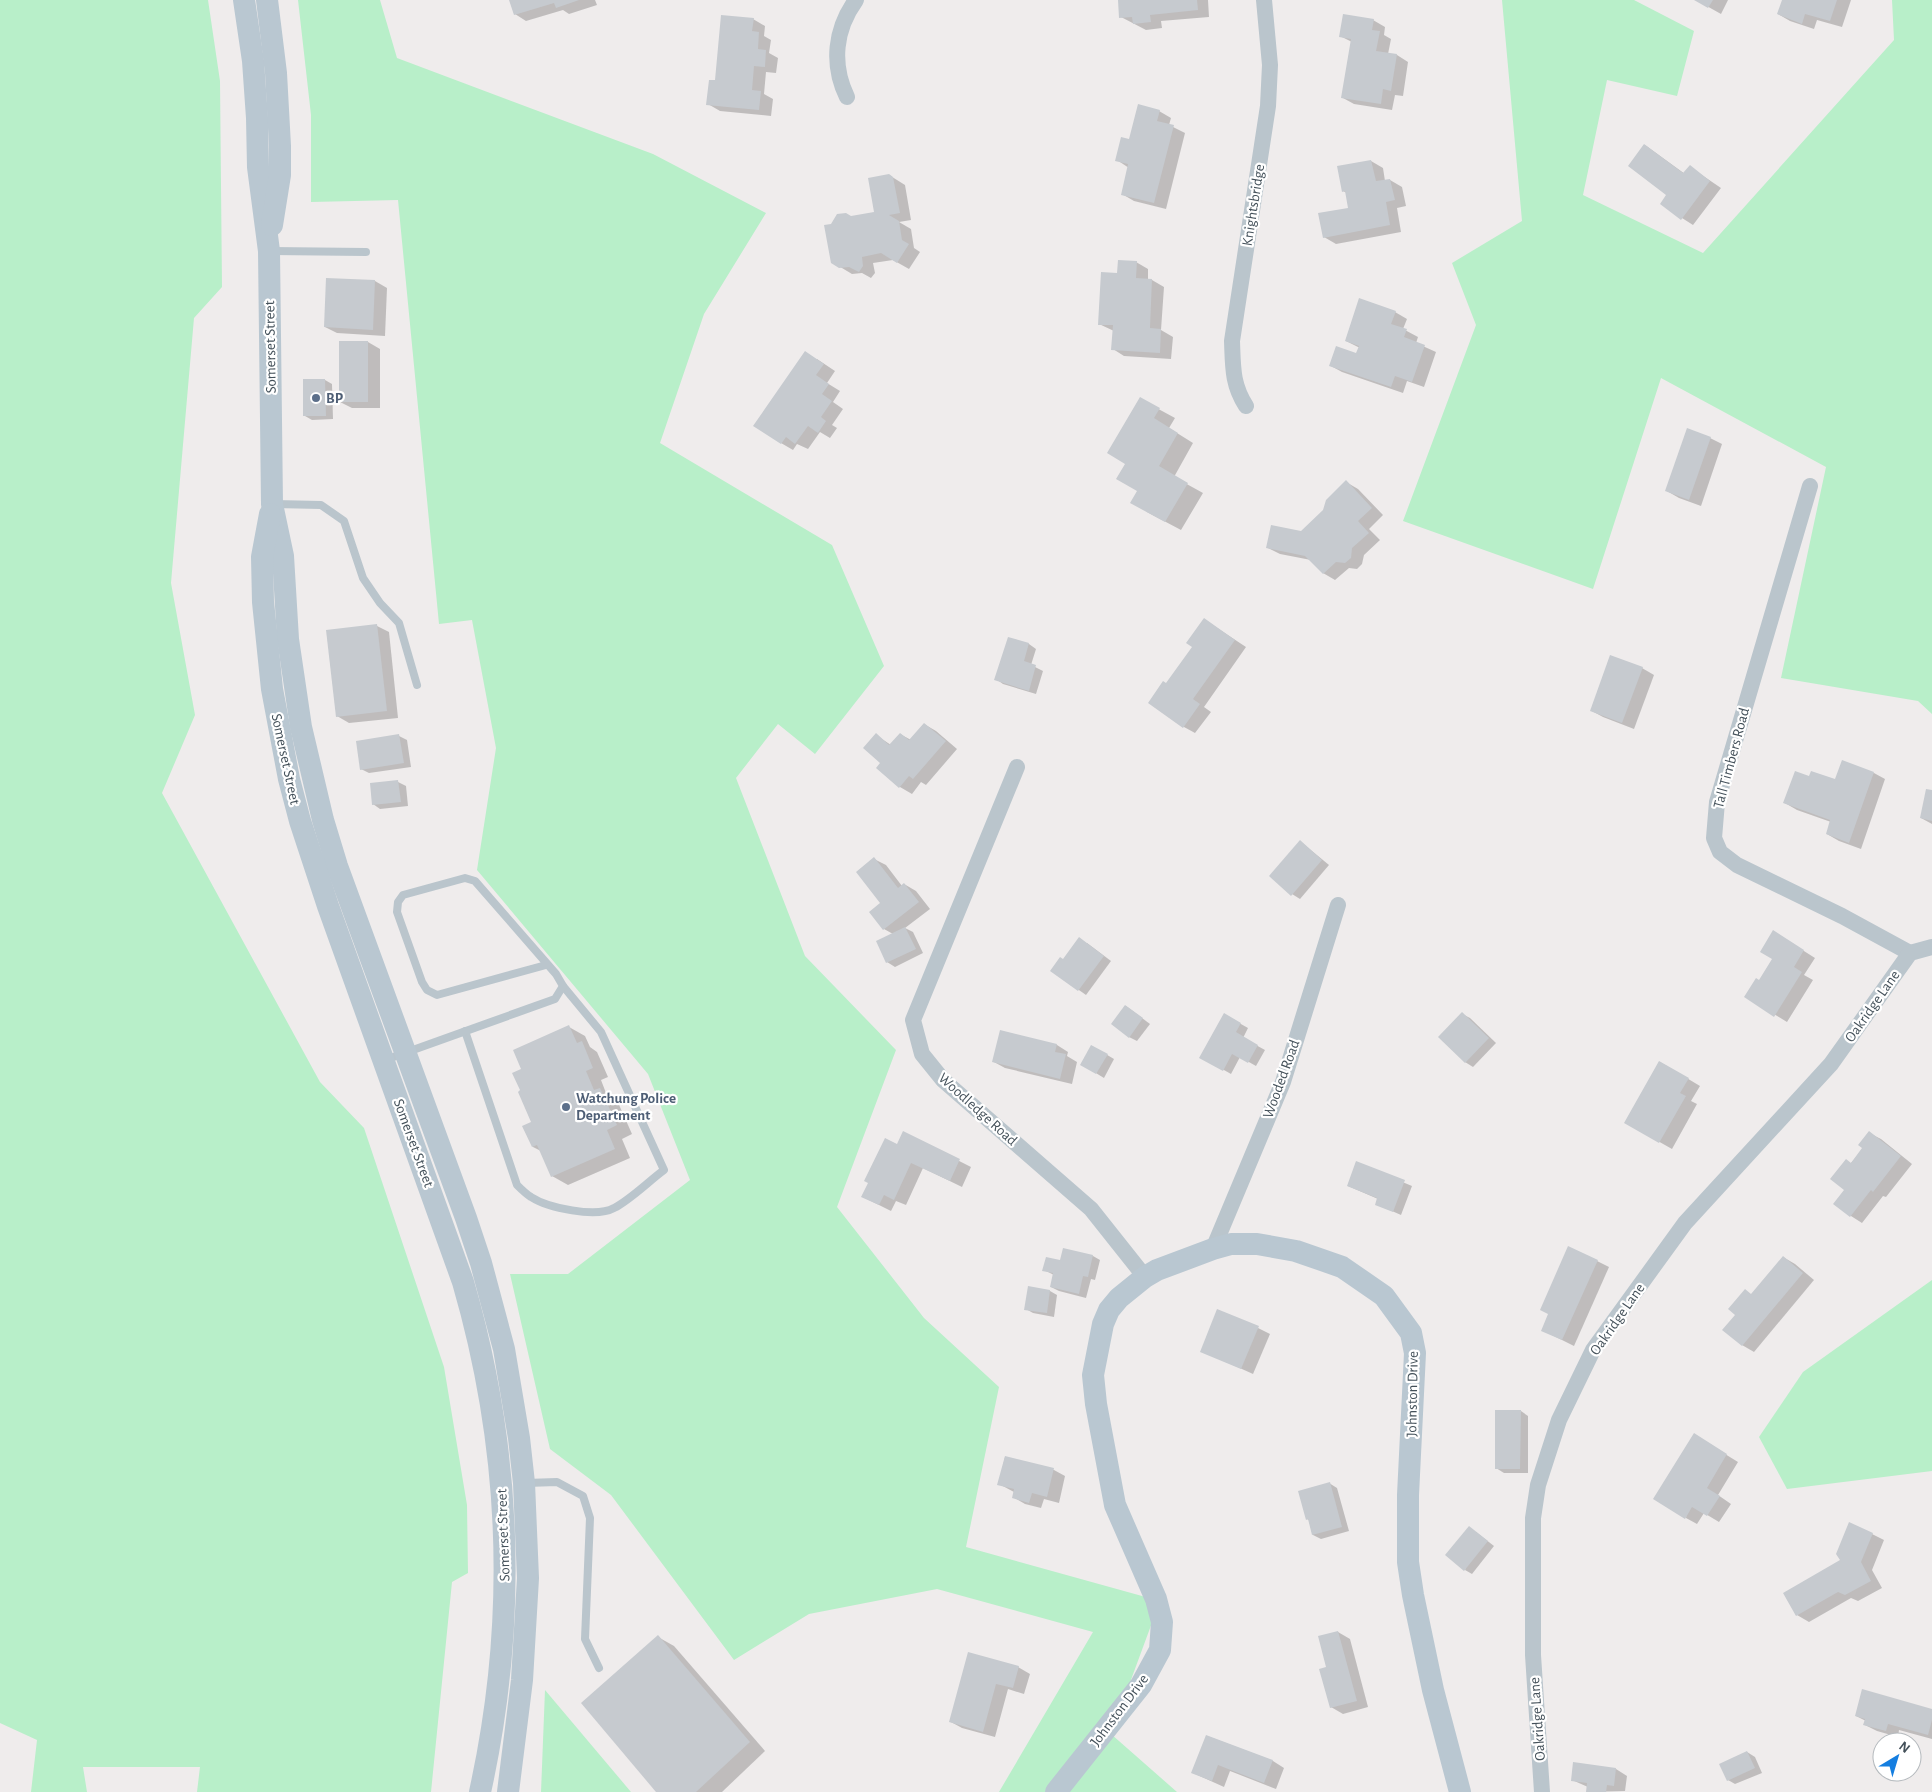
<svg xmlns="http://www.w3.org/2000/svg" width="1932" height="1792" font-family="'Alegreya Sans',sans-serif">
  <rect width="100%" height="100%" fill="#efecec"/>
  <g fill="#b8efc9">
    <polygon points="0,0 208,0 220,81 222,287 194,318 171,583 195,715 162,793 320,1082 364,1128 444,1367 467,1505 468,1573 452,1582 431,1792 197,1792 200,1767 83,1767 87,1792 31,1792 37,1740 0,1723"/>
    <polygon points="298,0 380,0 397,58 653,154 766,213 704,314 660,443 832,545 884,666 815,754 778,724 736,778 805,956 896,1050 837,1207 924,1318 999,1387 966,1547 1160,1601 1111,1734 1177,1792 999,1792 1093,1632 937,1589 809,1614 734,1660 611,1495 550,1449 510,1274 568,1274 690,1180 648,1074 477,870 496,748 472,620 439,624 398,200 311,202 311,115"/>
    <polygon points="1502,0 1634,0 1694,31 1677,96 1607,80 1583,195 1703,253 1894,40 1892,0 1932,0 1932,714 1918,701 1781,678 1826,467 1661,378 1593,589 1403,521 1476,325 1452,263 1522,221"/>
    <polygon points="1932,1280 1932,1471 1787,1489 1759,1437 1803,1372"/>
    <polygon points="545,1690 631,1792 541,1792"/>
  </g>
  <g fill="#0003">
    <polygon points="510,0 595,0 597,5 569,14 563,10 526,21 515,14"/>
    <polygon points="1119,0 1208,0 1209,17 1161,21 1162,28 1146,30 1121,17"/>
    <polygon points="1696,0 1728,0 1721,14"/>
    <polygon points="1783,0 1851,0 1842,27 1817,20 1814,29 1790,21 1778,14"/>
    <polygon points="753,19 765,26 764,36 771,40 769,53 778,58 776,73 766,72 764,94 773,99 771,116 720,111 708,104 716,82"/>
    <polygon points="1373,20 1385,27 1384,35 1391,39 1388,54 1397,55 1408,62 1403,96 1395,95 1392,110 1354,104 1343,98 1352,42 1340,36"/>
    <polygon points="1159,111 1171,118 1169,125 1185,133 1166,209 1134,201 1122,194 1129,168 1117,160 1130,140"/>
    <polygon points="1645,145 1685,174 1690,167 1721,188 1693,225 1682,218"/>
    <polygon points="1371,161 1383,168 1385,181 1390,180 1402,187 1406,206 1397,208 1401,232 1336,244 1324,237 1350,209 1347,193 1343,191"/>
    <polygon points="889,175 905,185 911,220 899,222 911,229 914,248 920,252 909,269 893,260 873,263 875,273 871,278 862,273 852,274 832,262 852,217 876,213"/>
    <polygon points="1136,262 1148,269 1148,280 1152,280 1164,287 1161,330 1173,337 1171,359 1124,356 1113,349 1114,331 1099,324 1118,275"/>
    <polygon points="327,279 375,281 387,288 385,336 337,333 325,327"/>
    <polygon points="1395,312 1407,319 1403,329 1418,337 1416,343 1436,352 1424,387 1407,381 1403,393 1342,372 1331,366 1357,354 1360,348 1346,341"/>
    <polygon points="368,342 380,349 380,408 352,408 340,402"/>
    <polygon points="817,359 835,371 827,383 840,391 833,402 843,409 832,425 837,428 830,438 820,432 808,449 797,444 793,450 781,443"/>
    <polygon points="325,380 332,384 333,419 312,420 305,416"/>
    <polygon points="1140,399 1175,418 1169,428 1193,443 1174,477 1203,493 1181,530 1147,512 1127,463"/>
    <polygon points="1710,438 1722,444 1701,506 1679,498 1667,491"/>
    <polygon points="1346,482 1358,489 1383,515 1369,529 1380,540 1364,555 1362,564 1357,569 1349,568 1335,580 1323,573 1311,560 1280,554 1268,548 1302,532 1325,511"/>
    <polygon points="1205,620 1246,647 1204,707 1211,712 1195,733 1184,727 1167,685 1194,647"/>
    <polygon points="377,626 389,632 398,718 349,723 337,716"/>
    <polygon points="1009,638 1029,644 1036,649 1031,665 1043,671 1036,694 1003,684 996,679"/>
    <polygon points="1642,668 1654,675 1634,729 1603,717 1592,711"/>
    <polygon points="924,724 936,731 957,749 926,785 921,782 912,794 900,787 878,768 882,763 876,735 891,745 900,734 911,740"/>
    <polygon points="399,736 407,740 411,767 369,773 361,769"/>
    <polygon points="1874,773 1885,779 1861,849 1839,841 1827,834 1831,822 1797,810 1785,803 1810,778 1836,781"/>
    <polygon points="398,782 406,786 408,806 380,809 373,804"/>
    <polygon points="1932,791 1932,824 1921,818"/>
    <polygon points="1301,842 1329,865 1300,899 1292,894"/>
    <polygon points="874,859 886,865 902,886 904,884 916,891 930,909 905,928 913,932 923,953 895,967 887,962 893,934 884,929 882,903"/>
    <polygon points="1785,939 1815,958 1804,975 1813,980 1787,1022 1746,997 1759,982"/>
    <polygon points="1087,943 1111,961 1086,995 1052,971"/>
    <polygon points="1126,1006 1150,1024 1137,1041 1129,1037"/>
    <polygon points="1462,1014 1470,1018 1496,1043 1473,1067 1465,1062"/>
    <polygon points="1225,1015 1248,1028 1243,1038 1265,1050 1256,1066 1240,1057 1231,1074 1201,1057"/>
    <polygon points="569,1027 585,1036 590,1047 597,1052 608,1077 601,1080 606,1093 616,1098 632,1134 622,1139 630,1158 568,1185 552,1176 541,1151 533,1147 533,1123 522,1091 523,1070"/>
    <polygon points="1001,1031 1057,1045 1068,1052 1067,1056 1077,1062 1072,1084 1005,1068 994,1062"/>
    <polygon points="1092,1046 1114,1059 1104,1078 1081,1064"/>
    <polygon points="1660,1062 1700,1086 1691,1101 1697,1104 1672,1149 1626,1123"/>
    <polygon points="904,1133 971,1167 962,1187 923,1168 906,1205 896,1201 891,1211 863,1197 898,1145"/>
    <polygon points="1869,1133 1881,1139 1912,1164 1886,1197 1883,1196 1862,1223 1851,1216 1846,1190 1851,1163 1864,1148"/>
    <polygon points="1357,1163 1412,1186 1401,1215 1376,1204 1378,1199 1348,1186"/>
    <polygon points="1093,1256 1100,1260 1095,1280 1091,1279 1086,1298 1059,1291 1051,1287 1054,1275 1044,1270 1061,1262"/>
    <polygon points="1783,1257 1795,1264 1814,1280 1754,1352 1742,1345 1752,1295"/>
    <polygon points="1597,1261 1609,1267 1574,1346 1542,1330"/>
    <polygon points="1029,1288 1050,1291 1057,1295 1054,1317 1033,1313 1026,1309"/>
    <polygon points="1258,1328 1270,1334 1253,1374 1202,1351"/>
    <polygon points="1521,1411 1528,1416 1528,1473 1504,1473 1496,1468"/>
    <polygon points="1694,1435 1738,1462 1718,1495 1731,1504 1719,1522 1704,1513 1697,1524 1686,1518"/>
    <polygon points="1005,1457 1054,1470 1065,1476 1059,1503 1044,1499 1041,1508 1025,1504 1013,1497 1014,1492 999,1484"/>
    <polygon points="1329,1483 1337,1488 1349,1531 1321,1539 1313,1535 1310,1521 1307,1519"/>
    <polygon points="1476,1532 1494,1546 1472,1574 1465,1570"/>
    <polygon points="1872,1534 1884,1540 1872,1570 1882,1588 1858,1601 1851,1598 1809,1622 1797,1615 1841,1561"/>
    <polygon points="1338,1632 1350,1639 1368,1707 1343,1714 1331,1707 1328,1668"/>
    <polygon points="658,1637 674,1646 765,1751 722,1792 658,1792"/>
    <polygon points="969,1654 1018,1667 1030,1674 1024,1694 1008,1689 995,1737 962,1728 951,1722"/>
    <polygon points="1932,1710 1932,1739 1899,1730 1898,1737 1877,1731 1865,1725 1866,1721 1856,1716"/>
    <polygon points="1207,1736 1273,1761 1284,1768 1276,1789 1230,1771 1224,1787 1193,1773"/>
    <polygon points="1747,1752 1755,1757 1762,1773 1735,1784 1728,1780"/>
    <polygon points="1616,1769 1627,1776 1625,1791 1587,1792 1588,1787 1572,1780"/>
  </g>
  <g fill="#c6cacf">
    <polygon points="509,0 579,0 556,8 554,3 514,15"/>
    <polygon points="1118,0 1197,0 1198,10 1150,15 1151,22 1133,24 1132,17 1119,18"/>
    <polygon points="1694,0 1713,0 1708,8"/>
    <polygon points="1782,0 1837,0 1830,21 1805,14 1802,24 1777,14"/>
    <polygon points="1343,14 1374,19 1372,30 1380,31 1376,51 1397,54 1391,91 1383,89 1381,104 1341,98 1351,39 1339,37"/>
    <polygon points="721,15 754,18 752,31 759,32 758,49 766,50 765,67 754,66 752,90 761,91 759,110 706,105 709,80 715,80"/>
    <polygon points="1138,104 1160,110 1157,121 1174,125 1154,203 1121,195 1128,164 1115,161 1121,137 1129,139"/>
    <polygon points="1644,144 1683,173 1690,165 1710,181 1681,220 1660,204 1666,195 1628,166"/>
    <polygon points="1371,160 1376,181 1390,179 1395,200 1386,202 1390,225 1323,238 1318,213 1348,208 1345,191 1342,192 1337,166"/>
    <polygon points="889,174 893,177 900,213 889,215 899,221 902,240 909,244 897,263 881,253 862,257 863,266 859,272 849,267 839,268 831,263 824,225 831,224 837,214 846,213 851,216 874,212 868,178"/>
    <polygon points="1118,260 1137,261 1136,278 1152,279 1150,328 1161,329 1160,353 1111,350 1113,325 1098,325 1101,272 1117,273"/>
    <polygon points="326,278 375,280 373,330 324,327"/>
    <polygon points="1359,298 1396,311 1391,324 1407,329 1404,337 1425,345 1412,382 1395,376 1391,387 1329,366 1336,346 1356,353 1359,346 1345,341"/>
    <rect x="339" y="341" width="29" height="61"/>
    <polygon points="805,351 824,364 816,375 829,384 822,394 832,401 821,417 826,421 818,433 808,426 795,444 786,437 781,444 753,426"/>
    <polygon points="303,379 325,379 326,416 303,416"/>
    <polygon points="1140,397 1160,408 1154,418 1178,433 1159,466 1188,483 1165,522 1130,503 1137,491 1116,479 1125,464 1107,453"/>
    <polygon points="1687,428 1711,437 1689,500 1665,491"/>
    <polygon points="1346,480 1372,508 1358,521 1369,533 1352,548 1351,558 1345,563 1336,562 1323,574 1305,556 1266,548 1271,525 1301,531 1323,510 1326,500"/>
    <polygon points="1204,618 1235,640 1193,699 1200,704 1183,728 1148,703 1163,681 1166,683 1192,647 1186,643"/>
    <polygon points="377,624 387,711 336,717 326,630"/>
    <polygon points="1008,637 1029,643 1024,661 1036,665 1029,691 994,680"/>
    <polygon points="1610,655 1643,667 1622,723 1590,711"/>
    <polygon points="924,723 946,741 913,779 909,776 899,788 876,768 880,763 863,748 876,733 889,745 900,733 909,740"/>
    <polygon points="399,734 404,763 360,770 356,741"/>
    <polygon points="1842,760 1874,772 1849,843 1826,834 1830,820 1783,803 1795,771 1809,776 1811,771 1835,779"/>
    <polygon points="398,780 401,802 372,805 370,783"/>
    <polygon points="1926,789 1932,790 1932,821 1920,818"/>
    <polygon points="1300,840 1322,860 1291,896 1269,876"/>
    <polygon points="874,857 898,888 904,883 919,902 883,930 869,912 880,903 856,872"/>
    <polygon points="905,927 916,949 886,963 876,941"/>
    <polygon points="1773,930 1804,950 1794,967 1802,972 1774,1017 1744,997 1756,978 1759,980 1772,959 1760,952"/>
    <polygon points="1079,937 1104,956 1078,991 1050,971 1060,957 1063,959"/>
    <polygon points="1125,1005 1143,1018 1129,1038 1111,1024"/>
    <polygon points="1462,1012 1489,1038 1465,1063 1438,1037"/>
    <polygon points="1224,1013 1241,1023 1236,1032 1258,1045 1248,1063 1232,1054 1223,1071 1199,1058"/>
    <polygon points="569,1025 577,1043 582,1041 593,1068 586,1071 594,1090 600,1088 617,1125 607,1130 615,1149 551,1177 537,1145 532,1147 522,1126 531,1122 518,1092 520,1090 512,1073 521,1069 513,1050"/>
    <polygon points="1000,1030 1057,1044 1055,1052 1066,1054 1060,1079 992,1062"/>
    <polygon points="1091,1045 1108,1054 1096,1074 1080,1065"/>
    <polygon points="1659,1061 1689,1078 1680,1093 1686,1096 1659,1143 1624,1123"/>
    <polygon points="903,1131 960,1159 950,1181 911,1163 894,1200 884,1195 879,1205 861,1197 868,1183 864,1181 885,1138 897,1144"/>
    <polygon points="1869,1131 1901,1156 1873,1192 1871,1190 1850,1217 1833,1204 1844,1190 1830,1179 1846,1159 1851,1163 1862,1148 1858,1145"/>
    <polygon points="1356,1161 1405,1180 1393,1212 1375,1205 1377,1198 1347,1186"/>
    <polygon points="1568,1246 1598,1260 1562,1340 1541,1331 1548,1314 1540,1310"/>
    <polygon points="1063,1248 1093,1255 1088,1277 1083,1276 1079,1294 1050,1287 1053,1273 1042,1271 1046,1257 1060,1260"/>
    <polygon points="1783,1256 1803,1273 1742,1346 1722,1330 1735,1315 1728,1309 1745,1289 1751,1294"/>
    <polygon points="1028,1286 1050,1290 1047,1313 1024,1310"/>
    <polygon points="1217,1309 1259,1326 1241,1369 1200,1352"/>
    <polygon points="1495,1410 1521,1410 1520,1469 1495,1469"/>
    <polygon points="1694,1433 1727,1454 1707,1488 1720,1496 1707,1516 1692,1507 1685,1519 1653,1499"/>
    <polygon points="1005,1456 1054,1468 1047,1497 1032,1493 1029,1503 1012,1498 1014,1489 997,1485"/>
    <polygon points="1330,1482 1342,1527 1312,1535 1308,1519 1306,1520 1298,1491"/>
    <polygon points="1849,1522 1873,1533 1861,1562 1871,1581 1845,1595 1838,1592 1796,1616 1783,1593 1840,1560 1836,1554"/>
    <polygon points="1469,1526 1488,1541 1464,1571 1445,1555"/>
    <polygon points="1338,1631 1357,1701 1330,1708 1319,1669 1326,1667 1318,1636"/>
    <polygon points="658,1635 750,1742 696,1792 656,1792 581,1703"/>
    <polygon points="968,1652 1019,1666 1013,1688 996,1684 983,1732 949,1722"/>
    <polygon points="1862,1689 1932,1709 1932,1720 1928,1735 1888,1724 1886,1731 1863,1725 1865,1719 1855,1716"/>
    <polygon points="1206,1735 1273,1760 1264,1783 1218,1765 1212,1781 1191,1773"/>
    <polygon points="1747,1751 1755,1768 1727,1781 1719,1764"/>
    <polygon points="1573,1762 1616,1768 1614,1786 1607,1785 1606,1792 1586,1792 1587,1783 1571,1781"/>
  </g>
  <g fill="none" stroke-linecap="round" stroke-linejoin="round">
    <g stroke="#bac5cc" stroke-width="8">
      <polyline points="271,251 366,252"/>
      <polyline points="274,504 321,505 344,521 363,578 380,603 399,623 417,685"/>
      <path d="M465,1031L517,1185C521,1189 526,1194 531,1197C548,1208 596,1218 614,1208C630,1200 649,1181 664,1170L601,1032L563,986"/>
      <polyline points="385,1060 555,999 563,986 556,974 475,881 465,878 403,895 398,902 397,912 422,982 427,990 437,995 546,965"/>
      <polyline points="526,1483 557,1482 583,1496 590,1518 585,1639 599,1668"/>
    </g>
    <g stroke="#bac5cc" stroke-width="16">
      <path d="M847,97C831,64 835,29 856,0"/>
      <path d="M1246,406C1232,384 1233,367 1232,341L1268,106L1270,65L1264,0"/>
      <polyline points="1810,486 1717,802 1714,838 1720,852 1737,865 1842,916 1910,953"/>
      <polyline points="1017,767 913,1020 922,1054 943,1080 1091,1209 1145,1277"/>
      <polyline points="1213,1249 1283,1082 1338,905"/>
      <polyline points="1542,1792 1533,1655 1533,1518 1538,1485 1559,1420 1593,1350 1685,1223 1831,1064 1910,953 1932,947"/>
    </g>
    <g stroke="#b9c7d1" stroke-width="22">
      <polyline points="244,0 253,61 257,118 258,167 269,251 272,504 283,556 288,639 301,727 323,820 337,866 466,1218 481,1263 504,1349 519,1438 524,1483 528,1578 522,1680 508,1792"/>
      <polyline points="267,0 276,73 280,146 280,175 272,225"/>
      <path d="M270,514L262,557L263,602L272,689L289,779L300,821L328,906L463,1282C512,1451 518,1620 480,1792"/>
      <polyline points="1056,1792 1141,1685 1160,1650 1162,1622 1156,1599 1115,1505 1096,1404 1093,1375 1103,1324 1109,1310 1119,1298 1145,1277 1157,1270 1213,1249 1231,1244 1257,1244 1296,1251 1342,1267 1384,1296 1411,1333 1415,1353 1408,1495 1408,1562 1413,1595 1433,1690 1460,1792"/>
    </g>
  </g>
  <g fill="#5c6f8a" stroke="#fff" stroke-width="2">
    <circle cx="316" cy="398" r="5"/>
    <circle cx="566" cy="1107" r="5"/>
  </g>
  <g text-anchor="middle" stroke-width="4.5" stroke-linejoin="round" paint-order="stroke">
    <g font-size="15" fill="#44515a" stroke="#fff">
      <text transform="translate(1253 205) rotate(-81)" y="5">Knightsbridge</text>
      <text transform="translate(270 347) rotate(-91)" y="5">Somerset Street</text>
      <text transform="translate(1731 758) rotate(-75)" y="5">Tall Timbers Road</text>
      <text transform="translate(286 759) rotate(78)" y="5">Somerset Street</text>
      <text transform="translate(1872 1006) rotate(-55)" y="5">Oakridge Lane</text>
      <text transform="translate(1281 1079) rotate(-70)" y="5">Wooded Road</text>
      <text transform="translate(978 1109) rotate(42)" y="5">Woodledge Road</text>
      <text transform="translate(414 1143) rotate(70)" y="5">Somerset Street</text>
      <text transform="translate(1617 1319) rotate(-55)" y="5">Oakridge Lane</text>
      <text transform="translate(1412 1394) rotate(-89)" y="5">Johnston Drive</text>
      <text transform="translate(503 1535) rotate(-92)" y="5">Somerset Street</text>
      <text transform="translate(1119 1710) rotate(-53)" y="5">Johnston Drive</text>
      <text transform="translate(1537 1719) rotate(-94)" y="5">Oakridge Lane</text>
    </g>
    <g font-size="15" font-weight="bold" fill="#4e5e75" stroke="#fff" text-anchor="start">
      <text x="326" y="403">BP</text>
      <text x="576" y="1103">Watchung Police<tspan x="576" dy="17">Department</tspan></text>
    </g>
  </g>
  <g transform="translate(1897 1757) rotate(38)"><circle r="24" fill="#ffffff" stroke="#b4b9bd"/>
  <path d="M0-4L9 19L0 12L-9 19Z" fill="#157ee0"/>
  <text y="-8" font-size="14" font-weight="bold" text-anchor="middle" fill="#44515a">N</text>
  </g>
</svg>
